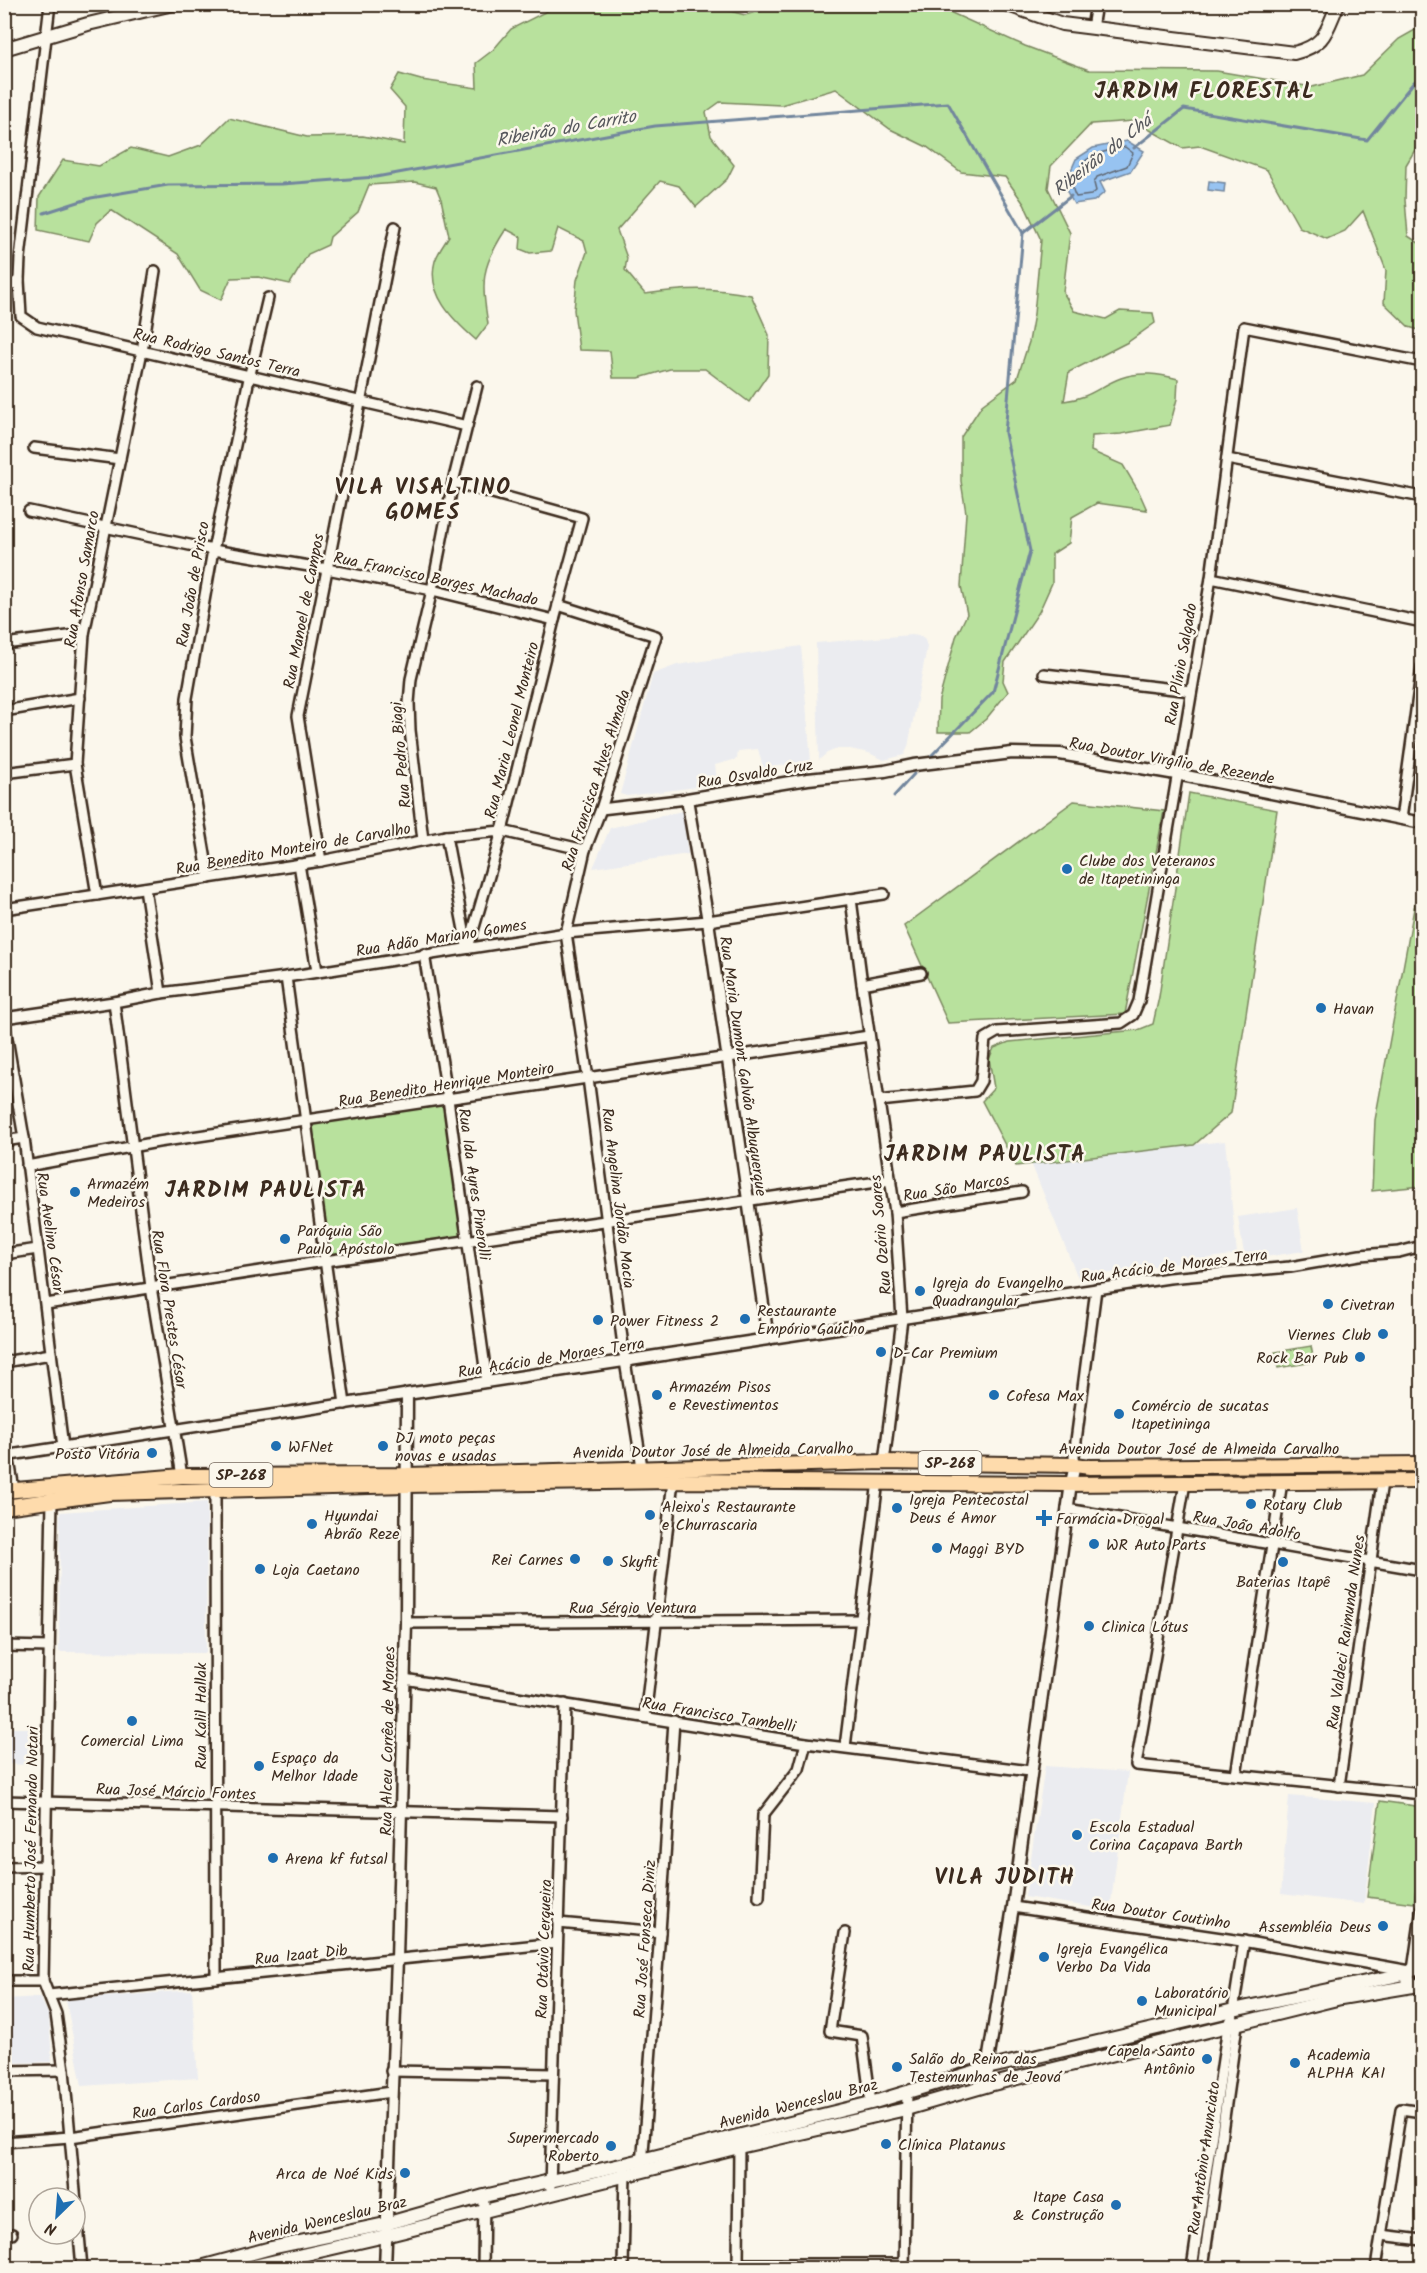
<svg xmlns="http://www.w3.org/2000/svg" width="1427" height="2273" font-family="Kalam,sans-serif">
  <rect width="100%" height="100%" fill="#fbf7ec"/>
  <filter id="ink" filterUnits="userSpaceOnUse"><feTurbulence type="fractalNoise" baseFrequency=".0167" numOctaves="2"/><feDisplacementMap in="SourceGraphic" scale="12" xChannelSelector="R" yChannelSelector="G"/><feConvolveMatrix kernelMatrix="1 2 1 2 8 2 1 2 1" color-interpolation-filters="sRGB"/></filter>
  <g filter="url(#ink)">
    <g fill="#ebecf0">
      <polygon points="911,635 920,636 925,640 927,647 908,747 904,755 884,760 869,753 850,749 837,749 827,753 819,760 816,643"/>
      <polygon points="801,646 811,761 763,768 758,749 738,751 737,759 715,765 717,780 712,785 627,796 620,794 653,674 677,665"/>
      <polygon points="682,811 688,854 593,868 610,828"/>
      <polygon points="1225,1141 1237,1254 1078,1278 1031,1163"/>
      <polygon points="1297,1208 1304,1251 1245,1260 1238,1217"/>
      <polygon points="207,1502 206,1653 59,1652 60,1512"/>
      <polygon points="5,1728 29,1728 32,1765 5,1764"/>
      <polygon points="1045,1766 1128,1772 1110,1910 1025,1897"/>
      <polygon points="1289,1796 1376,1803 1364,1904 1281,1894"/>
      <polygon points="192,1990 198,2078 82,2086 66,2000"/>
      <polygon points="40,1997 49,2016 52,2062 5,2063 5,1999"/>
    </g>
    <g fill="#b8e19d" stroke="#7a865e" stroke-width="1.5">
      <path d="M553,5H721L723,9L745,15L783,5H934L1025,46L1089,70L1217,71L1312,87L1362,75L1399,39L1422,26V138L1406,165L1405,200L1408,236L1422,245V331L1409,327L1384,303L1386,270L1363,211L1345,231L1327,239L1299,227L1267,170L1200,146L1182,148L1134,121L1091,124L1051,166L1048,188L1070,233L1063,292L1074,311L1106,319L1120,311L1153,313L1155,323L1128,342L1069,372L1064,401C1091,398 1099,386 1121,378C1140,371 1159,374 1178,379L1177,399L1170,425L1121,434L1092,436L1091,451L1123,465L1139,492L1147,510L1097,503L1072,517L1069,543L1052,554V583L1039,612L1005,662L1003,681L1008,692L986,719L970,732H938L939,700L956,637L967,614L961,586L966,513L961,481V437L982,405L1017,379L1029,342L1034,314L1041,240L1024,204L1005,177L961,172L927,147L890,129L836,89L781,105L720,102L706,112L711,136L734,165L727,179L696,207L679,186L660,181L617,230L627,258L625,270L645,294C685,288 711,287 751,295L769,335L768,374L749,402L705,369H670L639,378H613L610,351L579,350L574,310L577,280L587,252L584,241L558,228L551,251L530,253L520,249L521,237L506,229C481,267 481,280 488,324L476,340C453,320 426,294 435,261C438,252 445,243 449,236L441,199L436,187L415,182L369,185L358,212L330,237L328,245L308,254L290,284L258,277L231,278L221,300L200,290L178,254L111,210L97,223L89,241L38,230L39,197L63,160L99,166L131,148L168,157L201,145L229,118L307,137L363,136L404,144L405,107L390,90L399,74L421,80L477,88L476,63L493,50L511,29L549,10Z"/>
      <polygon points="1189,793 1277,810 1231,1113 1194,1145 1016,1166 982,1101 994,1088 989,1059 994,1048 1009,1042 1138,1030 1153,1024 1159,997"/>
      <polygon points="1074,801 1164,811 1125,1014 948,1023 904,926"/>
      <polygon points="1422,865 1422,1186 1372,1191 1375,1120"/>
      <polygon points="443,1104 462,1236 329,1254 311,1124"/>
      <polygon points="1311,1346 1314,1362 1278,1368 1275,1352"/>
      <polygon points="1380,1801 1422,1807 1422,1839 1414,1903 1367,1897"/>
    </g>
    <g fill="#97c3f1" stroke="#72869d" stroke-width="1.5">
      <polygon points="1127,141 1144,151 1131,171 1100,182 1105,192 1094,201 1074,204 1066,190 1066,182 1076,159 1093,148"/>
      <polygon points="1209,181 1225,183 1224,192 1208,190"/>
    </g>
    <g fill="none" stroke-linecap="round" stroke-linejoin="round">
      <path stroke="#606772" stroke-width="1.5" d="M1125,147L1133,153L1127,166L1097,177L1094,183L1096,191L1091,195L1076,197C1071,188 1072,183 1076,174C1085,153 1105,152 1125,147Z"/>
      <g stroke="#72869d" stroke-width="3">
        <polyline points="1134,148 1184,109 1367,140 1414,82 1422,77"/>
        <polyline points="44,213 91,198 168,185 282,184 376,177 655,126 948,103 1023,233"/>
        <polyline points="1023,233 1071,196"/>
        <polyline points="931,756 993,692 1030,551 1005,433 1023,233"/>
        <polyline points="894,796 914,774"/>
      </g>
      <defs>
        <g id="minor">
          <polyline points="50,4 20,258 19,280 21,316 37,327 467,426"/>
          <polyline points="1092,28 1096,4"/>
          <polyline points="4,290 19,280"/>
          <polyline points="34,448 120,459"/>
          <polyline points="1227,459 1422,497"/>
          <polyline points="453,482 582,518 554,620 502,831 468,948"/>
          <polyline points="29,511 213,550 327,569 432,590 554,620"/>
          <polyline points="1211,578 1422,622"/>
          <polyline points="558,605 656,636 601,809 585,850 566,933 588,1078 625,1361 642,1467"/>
          <polyline points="4,644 84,634"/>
          <polyline points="1044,674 1191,691"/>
          <polyline points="4,711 80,698"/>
          <polyline points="4,773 75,764"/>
          <polyline points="601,809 687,799"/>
          <polyline points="1401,819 1422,667"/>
          <polyline points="446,836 467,946"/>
          <polyline points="423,840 410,730 409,703 411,679 432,590 453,482 477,386"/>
          <polyline points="321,861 298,716 395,227"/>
          <polyline points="299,864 317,971"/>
          <polyline points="209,878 185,737 187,698 213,550 250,374 268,298"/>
          <polyline points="145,888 161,993"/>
          <polyline points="97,895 75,764 84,634 142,351 155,271"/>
          <polyline points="851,899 862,984 895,1212 902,1319 884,1462"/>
          <polyline points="4,909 321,861 446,836 502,831 585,850"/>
          <polyline points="424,954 448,1099 487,1382"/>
          <polyline points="286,977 345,1404"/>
          <polyline points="862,984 921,973"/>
          <polyline points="114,1002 151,1287 182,1476"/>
          <polyline points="4,1018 114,1002 161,993 286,977 566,933 708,921 884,894"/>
          <polyline points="4,1021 24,1138 63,1447"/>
          <polyline points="879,1101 975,1091 981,1081 985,1039 997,1032 1121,1023 1133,1015 1139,1001 1211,578 1244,327 1422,362"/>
          <polyline points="4,1141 24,1138"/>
          <polyline points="27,1166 158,1142 869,1036"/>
          <polyline points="895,1212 1022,1192"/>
          <polyline points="4,1254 38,1249"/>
          <polyline points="46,1304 325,1261 891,1180"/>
          <polyline points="768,1339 1169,1278 1290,1267 1360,1255 1399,1252 1422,1246"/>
          <polyline points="4,1362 51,1354"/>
          <polyline points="8,1455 14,1489"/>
          <polyline points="4,1456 407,1394"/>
          <polyline points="1075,1465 1074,1456 1096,1289"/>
          <polyline points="1185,1483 1136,1765 1422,1794"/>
          <polyline points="215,1491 216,1978"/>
          <polyline points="52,1499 43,1981 56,2014 64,2070 82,2268"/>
          <polyline points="1067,1509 1422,1570"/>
          <polyline points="406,1623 861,1620"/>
          <polyline points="4,1646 49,1647"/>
          <polyline points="404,1679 806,1743 1030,1771"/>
          <polyline points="645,1717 673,1481"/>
          <polyline points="845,1747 878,1481"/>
          <polyline points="1236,1775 1282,1482"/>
          <polyline points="1339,1786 1382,1482"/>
          <polyline points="4,1801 562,1816"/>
          <polyline points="4,1867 45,1866"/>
          <polyline points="759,1897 763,1815 799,1769 806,1743"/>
          <polyline points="1013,1907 1248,1942 1410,1971"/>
          <polyline points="558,1923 660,1932"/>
          <polyline points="845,1933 830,2031 862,2036 871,2103"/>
          <polyline points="1413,1970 1422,1908"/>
          <polyline points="4,1981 43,1981"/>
          <polyline points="49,1995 557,1943"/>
          <polyline points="4,2071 64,2070"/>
          <polyline points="391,2071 553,2074"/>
          <polyline points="4,2142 70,2137 391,2092"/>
          <polyline points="642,2165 660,1932 674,1721"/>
          <polyline points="550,2186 565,1704"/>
          <polyline points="1381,2235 1422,2240"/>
          <polyline points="4,2236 12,2234"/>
          <polyline points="738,2264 904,2264"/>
          <polyline points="483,2268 484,2196"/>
          <polyline points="623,2268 625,2172"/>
          <polyline points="738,2268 739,2142"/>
          <polyline points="904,2268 907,2092"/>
          <polyline points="1192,2268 1228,2026 1232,2018 1244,1941"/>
          <polyline points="1203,2268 1237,2025 1233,2019"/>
          <polyline points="1376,2268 1401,2109 1422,2112"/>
        </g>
        <g id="tertiary">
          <polyline points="989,2085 987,2068 1013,1907 1071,1483 1075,1465"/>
          <polyline points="385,2268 397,1959 406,1623 407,1394 768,1339 708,921 687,799 808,779 885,771 914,765 1012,753 1060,754 1176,774 1422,823"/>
        </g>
        <g id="secondary">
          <path d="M1005,4L1062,24L1294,53C1326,45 1326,31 1338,4"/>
          <polyline points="4,49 88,24 173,4"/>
          <path d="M1422,1972C1415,1966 1408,1970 1408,1979L1413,1986L1422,1984"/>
          <polyline points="197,2268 271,2248 385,2224 484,2196 625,2164 871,2103 987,2068 1238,2009 1409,1973"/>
          <polyline points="246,2268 385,2236 739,2147 906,2109 989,2085 1341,1998 1413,1986"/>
        </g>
        <g id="primary">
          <polyline points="4,1491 182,1476 407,1475 884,1462 1075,1465 1090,1467 1422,1464"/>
          <polyline points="4,1507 109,1493 407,1485 673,1481 1064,1484 1422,1481"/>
        </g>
      </defs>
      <use href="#minor" stroke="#3b2a1e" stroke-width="14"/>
      <use href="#tertiary" stroke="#3b2a1e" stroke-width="15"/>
      <use href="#secondary" stroke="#3b2a1e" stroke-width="16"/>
      <use href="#primary" stroke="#3b2a1e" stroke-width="18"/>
      <use href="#minor" stroke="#fbf7ec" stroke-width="9"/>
      <use href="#tertiary" stroke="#fbf7ec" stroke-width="10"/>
      <use href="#secondary" stroke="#fbf7ec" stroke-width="12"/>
      <use href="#primary" stroke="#fedbac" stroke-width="14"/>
    </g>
  </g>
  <g fill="#1f6fb2" stroke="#fbf7ec" stroke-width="2">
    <circle cx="1067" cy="869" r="6"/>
    <circle cx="1321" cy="1008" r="6"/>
    <circle cx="75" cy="1192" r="6"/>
    <circle cx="285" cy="1239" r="6"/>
    <circle cx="920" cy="1291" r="6"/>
    <circle cx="1328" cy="1304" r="6"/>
    <circle cx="745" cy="1319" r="6"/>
    <circle cx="598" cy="1320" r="6"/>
    <circle cx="1383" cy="1334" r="6"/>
    <circle cx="881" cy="1352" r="6"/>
    <circle cx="1360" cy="1357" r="6"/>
    <circle cx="657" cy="1395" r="6"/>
    <circle cx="994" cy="1395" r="6"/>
    <circle cx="1119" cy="1414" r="6"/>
    <circle cx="276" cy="1446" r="6"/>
    <circle cx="383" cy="1446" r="6"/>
    <circle cx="152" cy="1453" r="6"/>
    <circle cx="1251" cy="1504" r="6"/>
    <circle cx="897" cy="1508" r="6"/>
    <circle cx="650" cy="1515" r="6"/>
    <path d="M1041 1509h6v6h6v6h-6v6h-6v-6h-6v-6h6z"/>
    <circle cx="312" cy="1524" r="6"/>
    <circle cx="1094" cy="1544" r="6"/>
    <circle cx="937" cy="1548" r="6"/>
    <circle cx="575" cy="1559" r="6"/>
    <circle cx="608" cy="1561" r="6"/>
    <circle cx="1283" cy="1562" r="6"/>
    <circle cx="260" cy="1569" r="6"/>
    <circle cx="1089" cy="1626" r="6"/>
    <circle cx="132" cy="1721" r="6"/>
    <circle cx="259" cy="1766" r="6"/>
    <circle cx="1077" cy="1835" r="6"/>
    <circle cx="273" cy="1858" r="6"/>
    <circle cx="1383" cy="1926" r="6"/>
    <circle cx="1044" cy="1957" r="6"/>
    <circle cx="1142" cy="2001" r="6"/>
    <circle cx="1207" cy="2059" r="6"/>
    <circle cx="1295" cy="2063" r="6"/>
    <circle cx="897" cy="2067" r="6"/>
    <circle cx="886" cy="2144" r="6"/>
    <circle cx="611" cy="2146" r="6"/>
    <circle cx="405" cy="2173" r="6"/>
    <circle cx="1116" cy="2205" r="6"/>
  </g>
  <g text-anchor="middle" stroke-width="5" stroke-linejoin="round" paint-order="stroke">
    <g fill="#fbf7ec" stroke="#75685c" stroke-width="1.5">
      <rect x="918.5" y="1451" width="63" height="24" rx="4.5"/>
      <rect x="209.5" y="1463" width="63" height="24" rx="4.5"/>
    </g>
    <g font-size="15" font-weight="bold" fill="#3b2a1e">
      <text x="950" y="1468">SP-268</text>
      <text x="241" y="1480">SP-268</text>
    </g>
    <g font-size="16" fill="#3b2a1e" stroke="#fbf7ec">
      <text transform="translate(217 352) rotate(13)" y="6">Rua Rodrigo Santos Terra</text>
      <text transform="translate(436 578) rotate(12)" y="6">Rua Francisco Borges Machado</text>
      <text transform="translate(81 579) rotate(-80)" y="6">Rua Afonso Samarco</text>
      <text transform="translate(192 584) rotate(-80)" y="6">Rua João de Prisco</text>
      <text transform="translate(303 611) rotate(-79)" y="6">Rua Manoel de Campos</text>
      <text transform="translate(1180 664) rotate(-80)" y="6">Rua Plínio Salgado</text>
      <text transform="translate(511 730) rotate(-76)" y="6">Rua Maria Leonel Monteiro</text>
      <text transform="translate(400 755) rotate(-95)" y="6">Rua Pedro Biagi</text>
      <text transform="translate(1172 760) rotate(10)" y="6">Rua Doutor Virgílio de Rezende</text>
      <text transform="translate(755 773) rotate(-9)" y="6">Rua Osvaldo Cruz</text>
      <text transform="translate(595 780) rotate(-72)" y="6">Rua Francisca Alves Almada</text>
      <text transform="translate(293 848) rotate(-10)" y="6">Rua Benedito Monteiro de Carvalho</text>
      <text transform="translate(441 937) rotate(-9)" y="6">Rua Adão Mariano Gomes</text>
      <text transform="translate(744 1066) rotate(82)" y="6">Rua Maria Dumont Galvão Albuquerque</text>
      <text transform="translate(446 1084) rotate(-9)" y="6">Rua Benedito Henrique Monteiro</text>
      <text transform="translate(475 1184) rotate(82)" y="6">Rua Ida Ayres Pinerolli</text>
      <text transform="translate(956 1187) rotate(-9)" y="6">Rua São Marcos</text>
      <text transform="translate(619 1198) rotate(83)" y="6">Rua Angelina Jordão Macia</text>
      <text transform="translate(51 1232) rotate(82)" y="6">Rua Avelino César</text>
      <text transform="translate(880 1235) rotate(-95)" y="6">Rua Ozório Soares</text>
      <text transform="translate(1174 1265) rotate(-7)" y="6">Rua Acácio de Moraes Terra</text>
      <text transform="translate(170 1309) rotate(81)" y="6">Rua Flora Prestes César</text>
      <text transform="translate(551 1357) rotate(-9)" y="6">Rua Acácio de Moraes Terra</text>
      <text x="1199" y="1454">Avenida Doutor José de Almeida Carvalho</text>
      <text transform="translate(713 1450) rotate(-1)" y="6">Avenida Doutor José de Almeida Carvalho</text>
      <text transform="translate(1247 1525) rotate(10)" y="6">Rua João Adolfo</text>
      <text x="633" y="1613">Rua Sérgio Ventura</text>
      <text transform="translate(1345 1632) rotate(-82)" y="6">Rua Valdeci Raimunda Nunes</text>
      <text transform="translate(719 1714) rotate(9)" y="6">Rua Francisco Tambelli</text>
      <text transform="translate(200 1716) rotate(-90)" y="6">Rua Kalil Hallak</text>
      <text transform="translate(387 1741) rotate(-89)" y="6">Rua Alceu Corrêa de Moraes</text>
      <text transform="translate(176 1791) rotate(2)" y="6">Rua José Márcio Fontes</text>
      <text transform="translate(30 1849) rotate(-89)" y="6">Rua Humberto José Fernando Notari</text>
      <text transform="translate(1161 1913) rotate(8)" y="6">Rua Doutor Coutinho</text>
      <text transform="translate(644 1939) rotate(-86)" y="6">Rua José Fonseca Diniz</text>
      <text transform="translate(543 1949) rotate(-88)" y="6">Rua Otávio Cerqueira</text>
      <text transform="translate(301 1954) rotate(-6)" y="6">Rua Izaat Dib</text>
      <text transform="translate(798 2103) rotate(-14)" y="6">Avenida Wenceslau Braz</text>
      <text transform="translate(196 2104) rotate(-8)" y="6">Rua Carlos Cardoso</text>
      <text transform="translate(1203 2158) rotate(-82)" y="6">Rua Antônio Anunciato</text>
      <text transform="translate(327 2219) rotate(-13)" y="6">Avenida Wenceslau Braz</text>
    </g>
    <g font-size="16" fill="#3b2a1e" stroke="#fbf7ec" text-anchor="start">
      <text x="1079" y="866">Clube dos Veteranos<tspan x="1079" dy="18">de Itapetininga</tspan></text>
      <text x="1333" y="1014">Havan</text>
      <text x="87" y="1189">Armazém<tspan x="87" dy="18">Medeiros</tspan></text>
      <text x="297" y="1236">Paróquia São<tspan x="297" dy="18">Paulo Apóstolo</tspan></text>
      <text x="932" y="1288">Igreja do Evangelho<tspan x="932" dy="18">Quadrangular</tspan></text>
      <text x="1340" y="1310">Civetran</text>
      <text x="757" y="1316">Restaurante<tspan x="757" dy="18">Empório Gaúcho</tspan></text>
      <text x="610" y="1326">Power Fitness 2</text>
      <text x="1371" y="1340" text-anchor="end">Viernes Club</text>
      <text x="893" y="1358">D-Car Premium</text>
      <text x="1348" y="1363" text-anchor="end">Rock Bar Pub</text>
      <text x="669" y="1392">Armazém Pisos<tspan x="669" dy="18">e Revestimentos</tspan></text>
      <text x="1006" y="1401">Cofesa Max</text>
      <text x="1131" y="1411">Comércio de sucatas<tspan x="1131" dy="18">Itapetininga</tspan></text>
      <text x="395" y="1443">DJ moto peças<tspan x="395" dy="18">novas e usadas</tspan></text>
      <text x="288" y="1452">WFNet</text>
      <text x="140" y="1459" text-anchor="end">Posto Vitória</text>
      <text x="909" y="1505">Igreja Pentecostal<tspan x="909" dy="18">Deus é Amor</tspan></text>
      <text x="1263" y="1510">Rotary Club</text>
      <text x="662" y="1512">Aleixo's Restaurante<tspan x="662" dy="18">e Churrascaria</tspan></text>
      <text x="324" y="1521">Hyundai<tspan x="324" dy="18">Abrão Reze</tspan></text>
      <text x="1056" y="1524">Farmácia Drogal</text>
      <text x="1106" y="1550">WR Auto Parts</text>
      <text x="949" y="1554">Maggi BYD</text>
      <text x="563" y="1565" text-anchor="end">Rei Carnes</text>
      <text x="620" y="1567">Skyfit</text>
      <text x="272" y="1575">Loja Caetano</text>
      <text x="1283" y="1587" text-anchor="middle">Baterias Itapê</text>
      <text x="1101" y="1632">Clinica Lótus</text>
      <text x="132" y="1746" text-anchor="middle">Comercial Lima</text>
      <text x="271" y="1763">Espaço da<tspan x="271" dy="18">Melhor Idade</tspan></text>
      <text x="1089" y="1832">Escola Estadual<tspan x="1089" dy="18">Corina Caçapava Barth</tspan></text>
      <text x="285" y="1864">Arena kf futsal</text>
      <text x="1371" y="1932" text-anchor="end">Assembléia Deus</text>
      <text x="1056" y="1954">Igreja Evangélica<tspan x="1056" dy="18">Verbo Da Vida</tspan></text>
      <text x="1154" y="1998">Laboratório<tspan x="1154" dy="18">Municipal</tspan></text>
      <text x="1195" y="2056" text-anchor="end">Capela Santo<tspan x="1195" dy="18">Antônio</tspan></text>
      <text x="1307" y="2060">Academia<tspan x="1307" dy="18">ALPHA KAI</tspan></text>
      <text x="909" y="2064">Salão do Reino das<tspan x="909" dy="18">Testemunhas de Jeová</tspan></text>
      <text x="599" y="2143" text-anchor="end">Supermercado<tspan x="599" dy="18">Roberto</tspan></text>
      <text x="898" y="2150">Clínica Platanus</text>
      <text x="393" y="2179" text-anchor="end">Arca de Noé Kids</text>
      <text x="1104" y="2202" text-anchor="end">Itape Casa<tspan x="1104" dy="18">&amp; Construção</tspan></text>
    </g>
    <g font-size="18" font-style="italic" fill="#57585d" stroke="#fbf7ec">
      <text transform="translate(566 128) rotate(-10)" y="6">Ribeirão do Carrito</text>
      <text transform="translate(1102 155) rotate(-38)" y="6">Ribeirão do Chá</text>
    </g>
    <g font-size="22" font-weight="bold" letter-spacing="1.5" fill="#3b2a1e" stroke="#fbf7ec">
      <text x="1205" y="98">JARDIM FLORESTAL</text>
      <text x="423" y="494">VILA VISALTINO<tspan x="423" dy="25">GOMES</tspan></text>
      <text x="985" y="1161">JARDIM PAULISTA</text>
      <text x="266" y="1197">JARDIM PAULISTA</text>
      <text x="1005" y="1884">VILA JUDITH</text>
    </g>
  </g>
  <rect width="1427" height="2273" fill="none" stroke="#fbf7ec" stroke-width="24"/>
  <rect x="12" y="12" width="1403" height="2249" fill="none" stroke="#3b2a1e" stroke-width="2" filter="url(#ink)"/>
  <g transform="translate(57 2216) rotate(205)"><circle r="28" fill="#fbf7ec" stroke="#aea59a" stroke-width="1.5"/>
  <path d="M0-4.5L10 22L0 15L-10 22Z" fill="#1f6fb2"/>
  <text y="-9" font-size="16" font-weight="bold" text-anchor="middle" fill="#3b2a1e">N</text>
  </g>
</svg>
